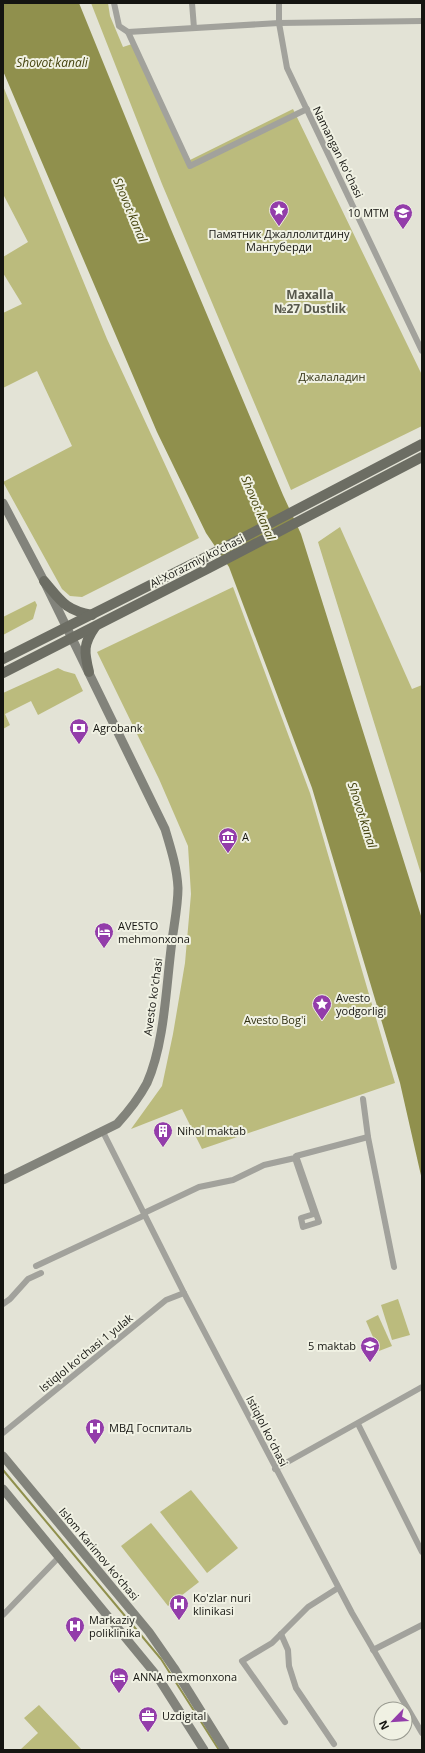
<svg xmlns="http://www.w3.org/2000/svg" width="425" height="1753" font-family="'Open Sans',sans-serif">
  <rect width="100%" height="100%" fill="#e3e3d6"/>
  <g fill="#bbbb7d">
    <polygon points="91,3 108,3 110,16 123,47 132,44 190,160 293,109 422,375 422,426 291,490 162,184"/>
    <polygon points="3,86 107,339 199,538 82,597 70,596 62,589 3,482 72,446 37,371 3,388 3,313 22,304 3,273 3,257 28,242 3,194"/>
    <polygon points="340,527 412,689 422,685 422,877 318,542"/>
    <polygon points="233,587 310,793 395,1083 202,1149 182,1109 131,1129 162,1086 173,1034 185,963 191,894 188,846 159,779 97,652"/>
    <polygon points="35,601 37,605 33,619 3,635 3,617"/>
    <polygon points="58,668 64,671 75,674 83,691 38,715 31,701 5,714 10,725 3,729 3,693"/>
    <polygon points="398,1299 410,1335 392,1340 381,1305"/>
    <polygon points="378,1315 392,1346 379,1351 366,1321"/>
    <polygon points="191,1490 238,1548 207,1573 160,1512"/>
    <polygon points="151,1523 199,1582 168,1606 121,1546"/>
    <polygon points="39,1705 82,1750 20,1750 38,1733 24,1718"/>
  </g>
  <polygon fill="#90904d" points="3,3 79,3 170,227 283,495 301,534 422,919 422,1180 400,1083 312,788 229,567 206,533 157,432 3,71"/>
  <g fill="none" stroke-linecap="round" stroke-linejoin="round">
    <polyline stroke="#90904d" stroke-width="2" points="3,1470 161,1659 219,1750"/>
    <g stroke="#a2a29c" stroke-width="6">
      <polyline points="114,3 119,26 128,32 279,23 422,21"/>
      <polyline points="192,3 194,28"/>
      <polyline points="279,3 279,23 287,68 422,351"/>
      <polyline points="128,32 190,166 307,109"/>
      <polyline points="363,1099 368,1137 394,1267"/>
      <polyline points="103,1132 184,1293 352,1613 422,1733"/>
      <polyline points="144,1213 199,1187 233,1180 264,1165 295,1158 314,1214 301,1218 303,1227 319,1222 296,1156 368,1137"/>
      <polyline points="36,1266 145,1215"/>
      <polyline points="3,1304 10,1299 28,1279 41,1273"/>
      <polyline points="358,1424 422,1552"/>
      <polyline points="3,1433 166,1300 184,1293"/>
      <polyline points="275,1469 422,1387"/>
      <polyline points="3,1615 60,1556"/>
      <polyline points="281,1634 288,1650 289,1666 296,1688 334,1744"/>
      <polyline points="373,1650 422,1625"/>
      <polyline points="285,1722 242,1661 272,1643 308,1607 338,1588"/>
    </g>
    <g stroke="#82837b" stroke-width="9">
      <path d="M3,503L44,581L165,829C171,849 177,868 178,888C178,908 173,929 171,949C166,990 164,1045 147,1083C139,1098 128,1112 117,1124L3,1180"/>
      <polyline points="3,1456 149,1632 174,1668 225,1750"/>
      <polyline points="3,1489 157,1676 204,1750"/>
    </g>
    <g stroke="#6c6d63" stroke-width="10">
      <path d="M44,581C61,601 65,610 92,615"/>
      <polyline points="3,659 204,558 422,444"/>
      <path d="M89,672C84,652 83,644 95,627"/>
      <polyline points="3,673 209,568 422,457"/>
    </g>
  </g>
  <defs>
    <symbol id="sight-pin" viewBox="-11 -11 22 30"><path d="M0 17L-7.5 6A9.5 9.5 0 1 1 7.5 6Z" fill="#933daa" stroke="#f0f1e3"/><path d="M0-6L1.8-2.2L6-1.7L2.9 1.2L3.7 5.4L0 3.3L-3.7 5.4L-2.9 1.2L-6-1.7L-1.8-2.2Z" fill="#fff"/></symbol>
    <symbol id="school-pin" viewBox="-11 -11 22 30"><path d="M0 17L-7.5 6A9.5 9.5 0 1 1 7.5 6Z" fill="#933daa" stroke="#f0f1e3"/><path d="M0-5L7-2L0 1L-7-2ZM-4 1L0 2.5L4 1V4Q0 6-4 4Z" fill="#fff"/></symbol>
    <symbol id="bank-pin" viewBox="-11 -11 22 30"><path d="M0 17L-7.5 6A9.5 9.5 0 1 1 7.5 6Z" fill="#933daa" stroke="#f0f1e3"/><path d="M-6-4H6V4H-6ZM0-2.3a2.3 2.3 0 1 0 0 4.6a2.3 2.3 0 1 0 0-4.6Z" fill="#fff"/></symbol>
    <symbol id="museum-pin" viewBox="-11 -11 22 30"><path d="M0 17L-7.5 6A9.5 9.5 0 1 1 7.5 6Z" fill="#933daa" stroke="#f0f1e3"/><path d="M0-6L6-3V-2H-6V-3ZM-5-1h2V3h-2ZM-1-1h2V3h-2ZM3-1h2V3H3ZM-6 4H6V6H-6Z" fill="#fff"/></symbol>
    <symbol id="hotel-pin" viewBox="-11 -11 22 30"><path d="M0 17L-7.5 6A9.5 9.5 0 1 1 7.5 6Z" fill="#933daa" stroke="#f0f1e3"/><path d="M-6-4.5h1.5V1H6V5H4.5V3h-9V5H-6ZM-4 0a1.8 1.8 0 1 1 3.6 0ZM.5 0V-2.5h3Q6-2.5 6 0Z" fill="#fff"/></symbol>
    <symbol id="building-pin" viewBox="-11 -11 22 30"><path d="M0 17L-7.5 6A9.5 9.5 0 1 1 7.5 6Z" fill="#933daa" stroke="#f0f1e3"/><path d="M-4-6H4V6H1V3H-1V6H-4ZM-2.5-4.3h1.7v1.8h-1.7ZM.8-4.3h1.7v1.8H.8ZM-2.5-1h1.7V.8h-1.7ZM.8-1h1.7V.8H.8Z" fill="#fff"/></symbol>
    <symbol id="hospital-pin" viewBox="-11 -11 22 30"><path d="M0 17L-7.5 6A9.5 9.5 0 1 1 7.5 6Z" fill="#933daa" stroke="#f0f1e3"/><path d="M-5-5h3v3.5h4V-5h3V5h-3V1.5h-4V5h-3Z" fill="#fff"/></symbol>
    <symbol id="office-pin" viewBox="-11 -11 22 30"><path d="M0 17L-7.5 6A9.5 9.5 0 1 1 7.5 6Z" fill="#933daa" stroke="#f0f1e3"/><path d="M-6-3h4V-5.5h4V-3h4V5H-6ZM-1-4.5V-3h2v-1.5ZM-6 0V1H6V0Z" fill="#fff"/></symbol>
  </defs>
  <g fill-rule="evenodd">
    <use href="#sight-pin" x="268" y="199" width="22" height="30"/>
    <use href="#school-pin" x="392" y="202" width="22" height="30"/>
    <use href="#bank-pin" x="68" y="717" width="22" height="30"/>
    <use href="#museum-pin" x="217" y="826" width="22" height="30"/>
    <use href="#hotel-pin" x="93" y="921" width="22" height="30"/>
    <use href="#sight-pin" x="311" y="993" width="22" height="30"/>
    <use href="#building-pin" x="152" y="1120" width="22" height="30"/>
    <use href="#school-pin" x="359" y="1335" width="22" height="30"/>
    <use href="#hospital-pin" x="84" y="1417" width="22" height="30"/>
    <use href="#hospital-pin" x="168" y="1593" width="22" height="30"/>
    <use href="#hospital-pin" x="64" y="1615" width="22" height="30"/>
    <use href="#hotel-pin" x="108" y="1666" width="22" height="30"/>
    <use href="#office-pin" x="137" y="1705" width="22" height="30"/>
  </g>
  <g text-anchor="middle" stroke-width="4" stroke-linejoin="round" paint-order="stroke">
    <g font-size="11" fill="#151511" stroke="#f0f1e3">
      <text transform="translate(338 152) rotate(64)" y="4">Namangan ko'chasi</text>
      <text transform="translate(197 561) rotate(-27)" y="4">Al-Xorazmiy ko’chasi</text>
      <text transform="translate(153 997) rotate(-82)" y="4">Avesto ko'chasi</text>
      <text transform="translate(86 1353) rotate(-39)" y="4">Istiqlol ko'chasi 1 yulak</text>
      <text transform="translate(267 1431) rotate(63)" y="4">Istiqlol ko'chasi</text>
      <text transform="translate(99 1554) rotate(50)" y="4">Islom Karimov ko'chasi</text>
    </g>
    <g font-size="11" fill="#151511" stroke="#f0f1e3" text-anchor="start">
      <text x="389" y="217" text-anchor="end">10 MTM</text>
      <text x="279" y="238" text-anchor="middle">Памятник Джаллолитдину<tspan x="279" dy="13">Мангуберди</tspan></text>
      <text x="93" y="732">Agrobank</text>
      <text x="242" y="841">A</text>
      <text x="118" y="930">AVESTO<tspan x="118" dy="13">mehmonxona</tspan></text>
      <text x="336" y="1002">Avesto<tspan x="336" dy="13">yodgorligi</tspan></text>
      <text x="177" y="1135">Nihol maktab</text>
      <text x="356" y="1350" text-anchor="end">5 maktab</text>
      <text x="109" y="1432">МВД Госпиталь</text>
      <text x="193" y="1602">Ko'zlar nuri<tspan x="193" dy="13">klinikasi</tspan></text>
      <text x="89" y="1624">Markaziy<tspan x="89" dy="13">poliklinika</tspan></text>
      <text x="133" y="1681">ANNA mexmonxona</text>
      <text x="162" y="1720">Uzdigital</text>
    </g>
    <g font-size="11" fill="#2f2f10" stroke="#f0f1e3">
      <text x="332" y="381">Джалаладин</text>
      <text x="275" y="1024">Avesto Bog'i</text>
    </g>
    <g font-size="12" font-style="italic" fill="#44430e" stroke="#f0f1e3">
      <text x="52" y="67">Shovot kanali</text>
      <text transform="translate(130 210) rotate(67)" y="4">Shovot kanal</text>
      <text transform="translate(258 508) rotate(67)" y="4">Shovot kanal</text>
      <text transform="translate(362 815) rotate(72)" y="4">Shovot kanal</text>
    </g>
    <g font-size="12" font-weight="bold" fill="#57584c" stroke="#f0f1e3">
      <text x="310" y="299">Maxalla<tspan x="310" dy="14">№27 Dustlik</tspan></text>
    </g>
  </g>
  <rect width="425" height="1753" fill="none" stroke="#151511" stroke-width="8"/>
  <g transform="translate(393 1721) rotate(245)"><circle r="19" fill="#f0f1e3" stroke="#98998f"/>
  <path d="M0-3L7 15L0 10L-7 15Z" fill="#933daa"/>
  <text y="-6" font-size="11" font-weight="bold" text-anchor="middle" fill="#151511">N</text>
  </g>
</svg>
